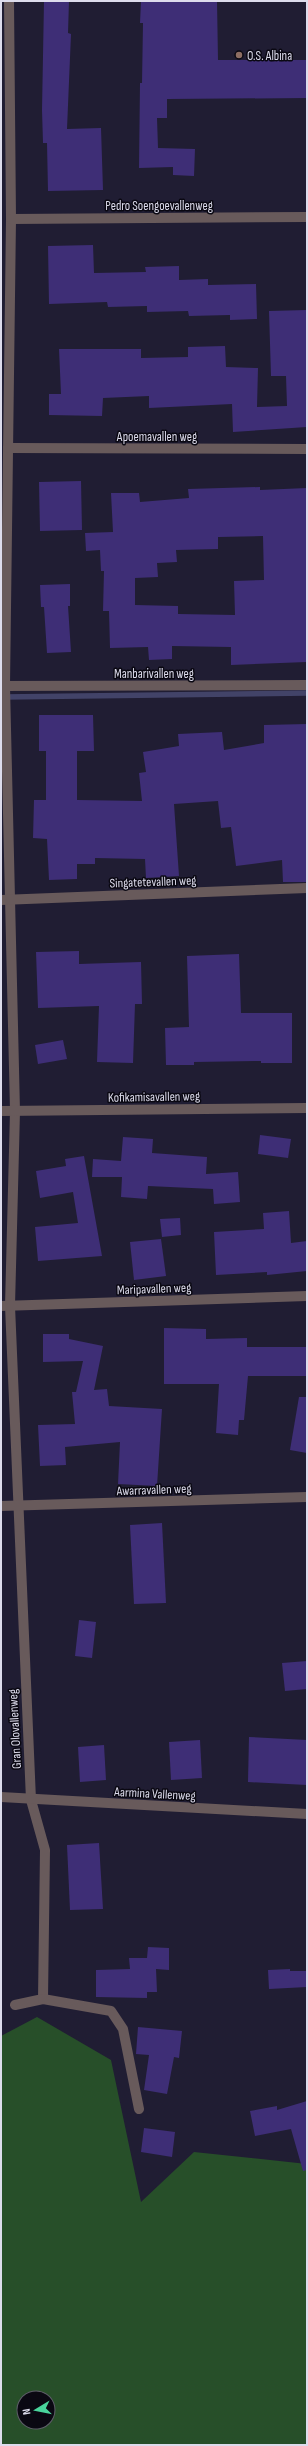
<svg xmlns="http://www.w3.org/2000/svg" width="308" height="2446" font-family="'Sofia Sans Condensed',sans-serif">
  <rect width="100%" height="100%" fill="#201d33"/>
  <path fill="#274f29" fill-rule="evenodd" d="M37,2017L111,2060L141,2202L194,2152L307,2164V2445H1V2036ZM24,2398H48V2422H24Z"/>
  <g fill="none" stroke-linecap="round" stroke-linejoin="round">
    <polyline stroke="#424368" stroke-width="5.5" points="3,697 307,693"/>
  </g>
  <g fill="#3e2e76" fill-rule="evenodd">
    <polygon points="44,1 69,1 68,33 71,34 67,129 101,128 103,190 48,191 47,143 43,143 42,110"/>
    <polygon points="141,1 217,1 218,60 307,60 307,98 167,99 167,118 157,118 158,148 195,149 194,176 173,175 173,167 139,168 140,83 142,83 143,23 140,23"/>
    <polygon points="93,245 94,273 146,272 145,267 179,266 179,280 208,279 208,285 256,284 257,319 230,320 230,315 189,316 188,311 147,312 147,306 108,307 107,302 49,304 48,246"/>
    <polygon points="307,310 307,427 233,432 232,404 149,408 149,396 103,398 102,416 49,415 49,394 61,394 59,349 141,349 141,358 188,357 188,347 225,346 226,367 258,368 257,407 287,406 286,376 271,376 269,311"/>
    <polygon points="81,481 82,530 40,531 39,482"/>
    <path d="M260,487V490L307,488V662L231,665V647L172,646V659L149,660L148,647L110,648L109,611H103L104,571H101L100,550L86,551L85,533L113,532L111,493H139L140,502L189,498L188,489ZM263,536L264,580L234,581L235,615L178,614V606L135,605V578L158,577L157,563L177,562L176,550L218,549V537Z"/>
    <polygon points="70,584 70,606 68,606 71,652 47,653 44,607 41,607 40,585"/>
    <polygon points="39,715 93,715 94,751 77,751 77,800 142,801 139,773 146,772 143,752 179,746 178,734 222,732 224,750 264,743 264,725 307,724 307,882 283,882 282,860 236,866 231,827 221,828 218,801 174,804 179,876 146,878 145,859 95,858 95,864 77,864 77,879 49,880 47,839 33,838 34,800 46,800 46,751 39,751"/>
    <polygon points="79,951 79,964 141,962 142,1004 135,1004 133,1063 97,1062 99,1006 38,1008 36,952"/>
    <polygon points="239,954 241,1013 292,1013 292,1063 261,1063 261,1061 194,1062 194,1065 166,1065 165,1028 189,1027 187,956"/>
    <polygon points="63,1040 67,1059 38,1064 35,1045"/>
    <polygon points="260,1135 291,1139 288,1158 258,1154"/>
    <polygon points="123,1137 153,1139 152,1153 207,1157 206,1174 238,1172 240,1202 214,1204 213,1189 148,1186 147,1199 121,1197 122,1177 92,1177 93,1159 121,1161"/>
    <polygon points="84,1156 102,1256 38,1261 35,1227 78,1223 73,1192 40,1198 36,1171 66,1166 65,1159"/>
    <polygon points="289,1211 291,1243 307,1241 307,1271 267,1275 267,1272 216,1275 214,1232 264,1229 263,1213"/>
    <polygon points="180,1218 181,1235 162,1237 160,1219"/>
    <polygon points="161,1239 166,1276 134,1280 130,1242"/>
    <polygon points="164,1328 206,1329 206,1339 247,1338 247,1347 307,1347 307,1376 248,1376 244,1420 239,1420 238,1435 216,1433 219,1384 164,1384"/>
    <polygon points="43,1334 69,1334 69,1339 103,1346 94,1390 107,1389 109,1406 162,1409 157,1486 118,1484 120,1442 65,1447 66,1465 40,1466 38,1425 75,1424 72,1392 76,1392 83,1361 43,1362"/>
    <polygon points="299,1397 307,1397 307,1453 290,1450"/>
    <polygon points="162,1523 166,1603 134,1604 130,1525"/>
    <polygon points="79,1620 96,1622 92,1658 75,1656"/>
    <polygon points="307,1661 307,1689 285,1691 282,1663"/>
    <polygon points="249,1737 307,1740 307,1785 248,1782"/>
    <polygon points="200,1740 202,1778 171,1780 169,1742"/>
    <polygon points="104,1745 106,1780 80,1782 78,1747"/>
    <polygon points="99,1843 103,1909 70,1910 67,1845"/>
    <polygon points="148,1947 169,1948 169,1970 156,1969 157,1992 147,1992 147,1998 96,1997 96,1970 130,1969 129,1958 147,1958"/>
    <polygon points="290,1969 290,1971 307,1971 307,1987 269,1989 268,1970"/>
    <polygon points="138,2027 182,2031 179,2058 174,2057 167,2094 144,2090 149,2055 136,2054"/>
    <polygon points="307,2101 307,2170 303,2171 291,2129 255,2136 250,2111 277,2106 277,2110"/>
    <polygon points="144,2128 175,2132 172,2157 141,2152"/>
  </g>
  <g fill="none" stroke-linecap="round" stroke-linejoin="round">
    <g stroke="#685a5b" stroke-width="10">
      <polyline points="9,1 11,219 5,686 15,1111 10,1306 31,1800 45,1850 43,1999 15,2005"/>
      <polyline points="11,219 307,217"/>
      <polyline points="8,448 307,449"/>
      <polyline points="1,686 307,685"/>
      <polyline points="1,900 307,888"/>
      <polyline points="1,1111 307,1108"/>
      <polyline points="1,1306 307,1296"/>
      <polyline points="1,1506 307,1497"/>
      <polyline points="1,1797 307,1814"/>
      <polyline points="43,1999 111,2011 123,2029 139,2109"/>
    </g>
  </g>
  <circle fill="#8d6e63" stroke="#0a0812" stroke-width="1.5" cx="239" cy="55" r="4"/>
  <g text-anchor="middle" stroke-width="3" stroke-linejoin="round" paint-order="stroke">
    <g font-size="13" fill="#dddcec" stroke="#0a0812" text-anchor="start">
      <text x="247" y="60">O.S. Albina</text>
    </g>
    <g font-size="13" fill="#dddcec" stroke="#0a0812">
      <text x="159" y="210">Pedro Soengoevallenweg</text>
      <text x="157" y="441">Apoemavallen weg</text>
      <text x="154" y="678">Manbarivallen weg</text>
      <text transform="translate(153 881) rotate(-2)" y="5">Singatetevallen weg</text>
      <text transform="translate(154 1096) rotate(-1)" y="5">Kofikamisavallen weg</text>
      <text transform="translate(154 1288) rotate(-2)" y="5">Maripavallen weg</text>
      <text transform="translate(154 1489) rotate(-2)" y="5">Awarravallen weg</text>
      <text transform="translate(14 1729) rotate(-93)" y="5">Gran Olovallenweg</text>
      <text transform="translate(155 1793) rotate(3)" y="5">Aarmina Vallenweg</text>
    </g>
  </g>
  <rect width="308" height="2446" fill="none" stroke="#dddcec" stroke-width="4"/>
  <g transform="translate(36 2410) rotate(260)"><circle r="19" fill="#0a0812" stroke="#5e5d69"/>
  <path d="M0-3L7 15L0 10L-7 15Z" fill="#49d49c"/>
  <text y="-6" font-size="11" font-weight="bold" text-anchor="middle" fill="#dddcec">N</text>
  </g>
</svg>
